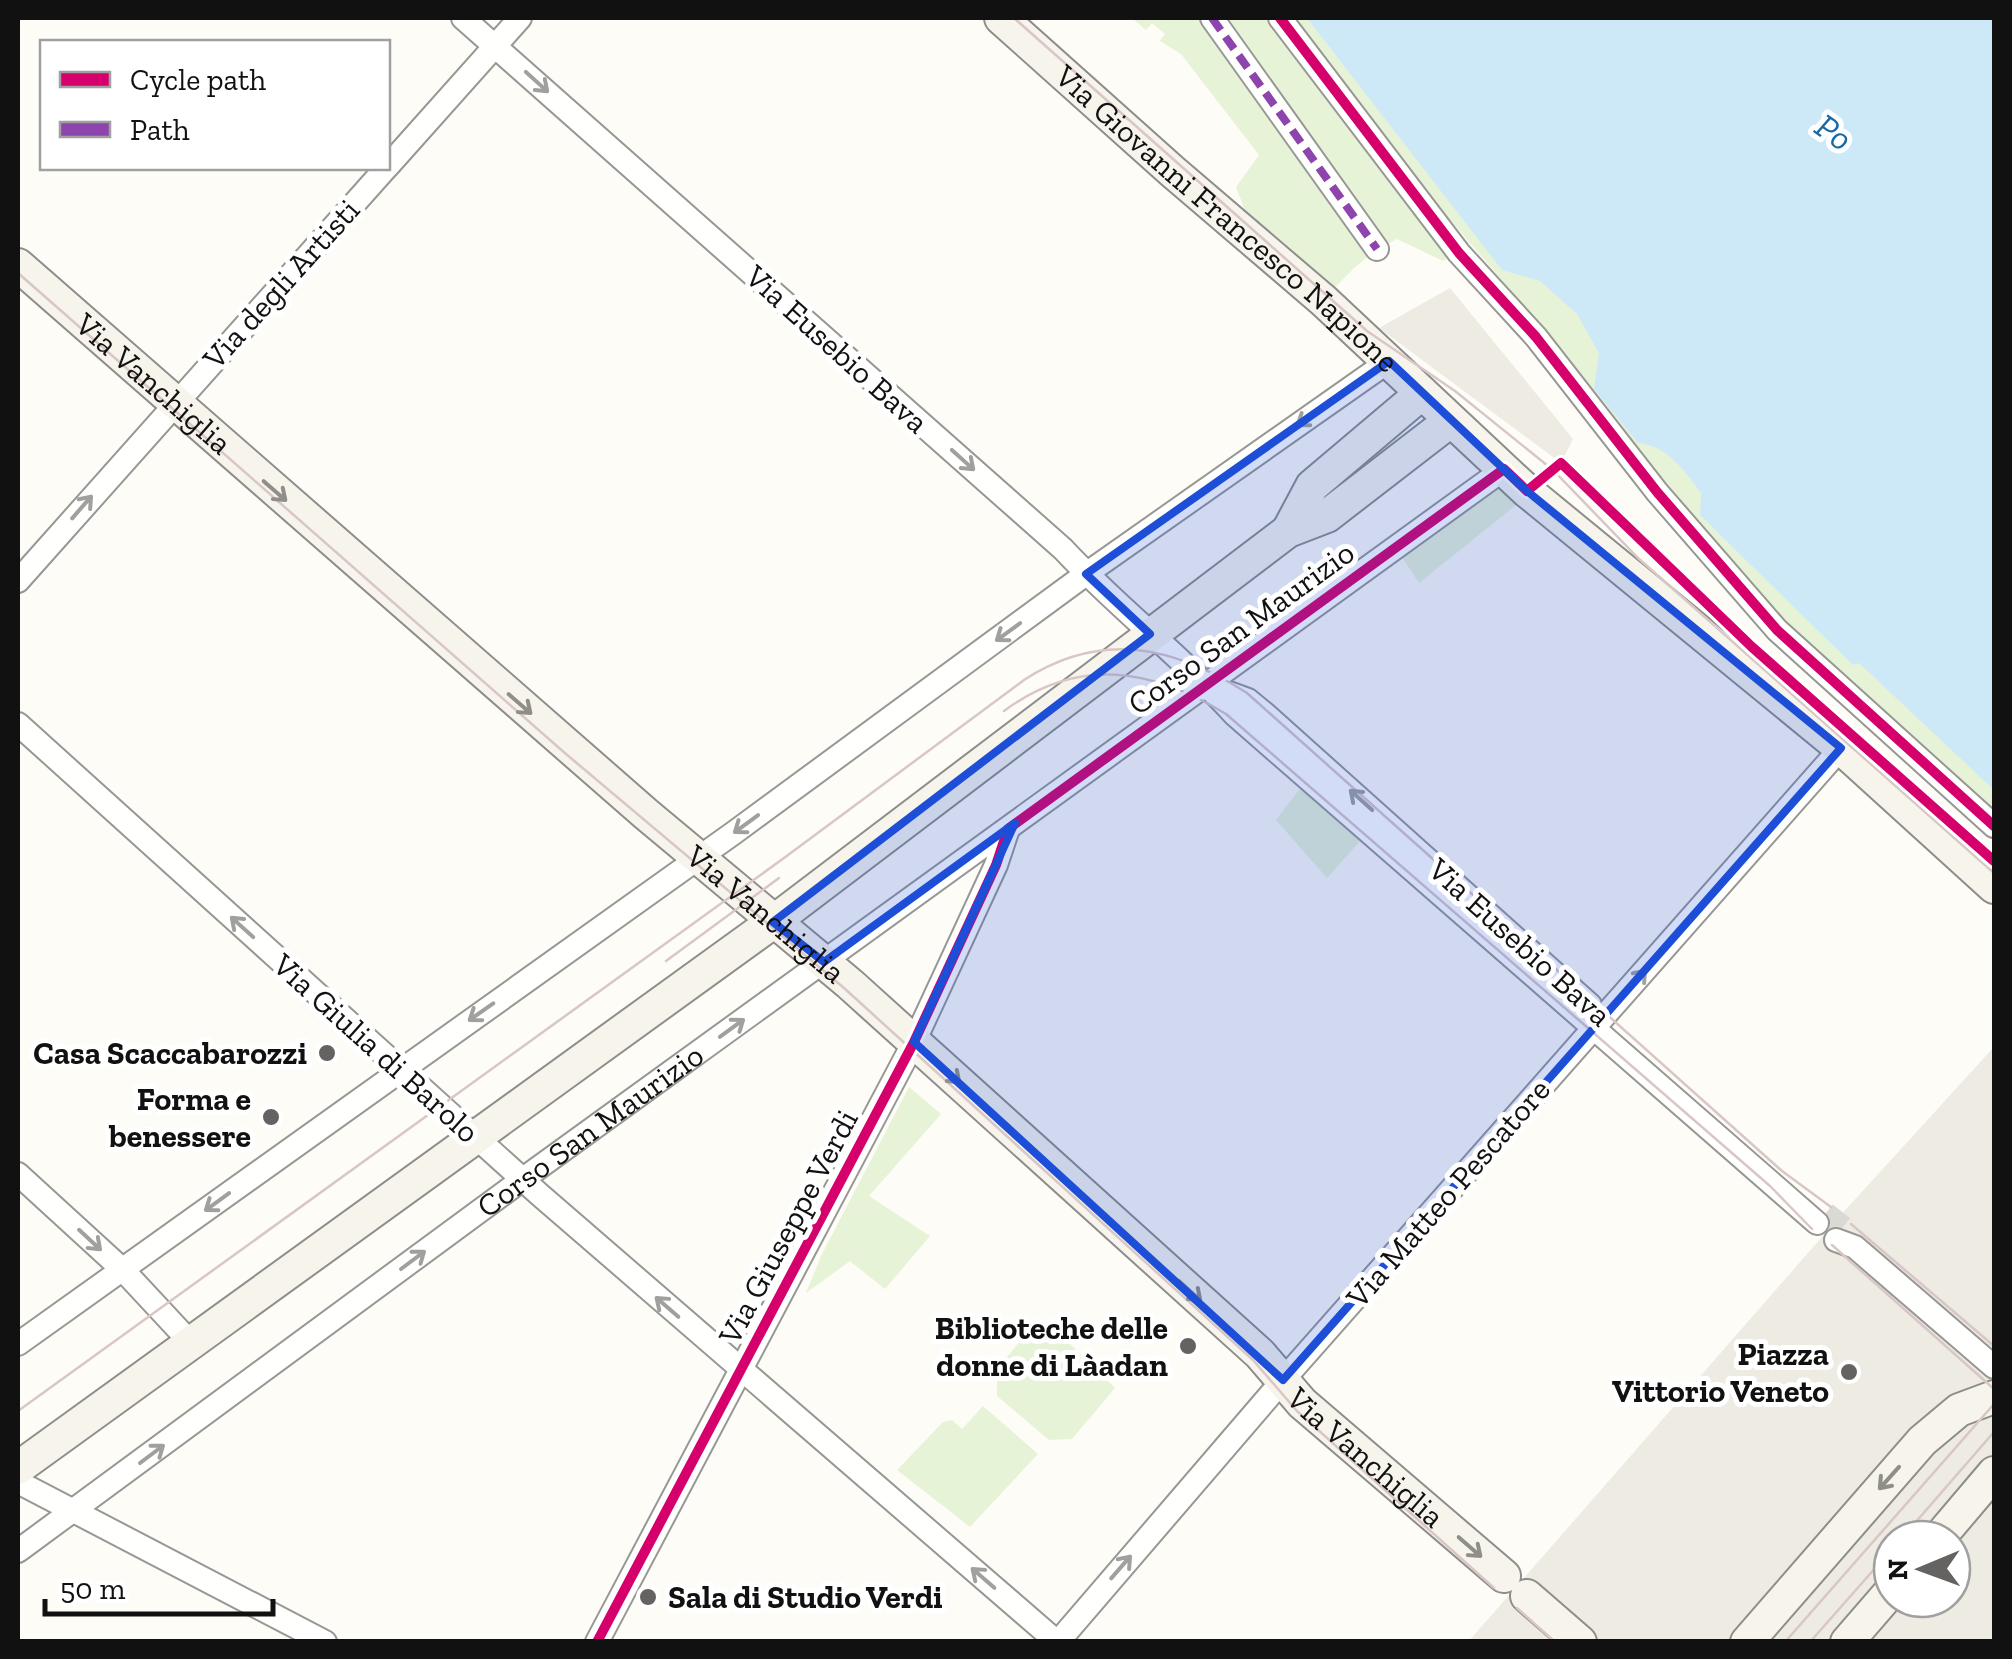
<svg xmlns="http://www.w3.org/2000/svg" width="2012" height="1659" font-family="'Zilla Slab',serif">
  <rect width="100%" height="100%" fill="#fdfcf7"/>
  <g fill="#e7f3d7">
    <path d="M1132,18H1354L1994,780V833L1777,630L1544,329L1327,77L1459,253L1443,261L1397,239C1366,254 1346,274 1324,301L1258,244L1236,187L1259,155L1181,54L1160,41L1165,34L1152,23L1146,30Z"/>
    <polygon points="1493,481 1516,505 1419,583 1398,551"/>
    <polygon points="1309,777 1368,832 1327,878 1276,820"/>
    <polygon points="909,1087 941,1114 869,1196 930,1236 885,1289 850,1261 806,1293 821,1256"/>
    <polygon points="1055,1329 1115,1388 1072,1439 1049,1440 997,1396 997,1369 1027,1333"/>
    <polygon points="983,1406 1038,1454 970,1527 897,1470 943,1422 952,1420 962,1429"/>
  </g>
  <g fill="#edebe2" fill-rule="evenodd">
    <polygon points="1450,288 1573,439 1561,463 1379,328"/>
    <path d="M1994,1047V1641L1468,1642L1849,1206ZM1892,1539H1952V1599H1892Z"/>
  </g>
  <path fill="#cde8f7" d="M1307,18H1994V790L1859,663L1853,665L1700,515L1701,493C1683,469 1668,446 1638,443L1594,389L1599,353L1577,314L1540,281L1502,270Z"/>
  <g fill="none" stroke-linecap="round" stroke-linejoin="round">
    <polyline stroke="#dad9d4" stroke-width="22" stroke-dasharray="22 11" stroke-linecap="butt" points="1826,1213 1846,1229"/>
    <defs>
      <g id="street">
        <path d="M463,18L1063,549C1117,607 1181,656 1235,715L1817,1223"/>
        <polyline points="1212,18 1377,249"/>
        <polyline points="1280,18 1459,253 1536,337 1657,492 1777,630 1994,826"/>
        <polyline points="388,166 520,18"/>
        <polyline points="18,581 386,168"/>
        <polyline points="1210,686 1248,700 1265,714 1590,1005"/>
        <polyline points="18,724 540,1195 1057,1642"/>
        <polyline points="18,1174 123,1270 191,1343"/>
        <polyline points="1836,1240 1855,1247 1994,1367"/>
        <polyline points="18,1344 735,832 1086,574 1389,361"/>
        <polyline points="18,1482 325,1642"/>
        <path id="s1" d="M18,1551L523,1179L1504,469"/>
        <polyline points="597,1642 914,1042 996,865 1008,829"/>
        <polyline points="1058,1642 1283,1380 1841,748"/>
      </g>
      <g id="secondary">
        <path id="s2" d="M1001,18L1172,171L1324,301L1527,491L1841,748L1994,887"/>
        <path id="s3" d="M18,265L646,814L850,984L1260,1354L1302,1403L1504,1576"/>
        <polyline points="1288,531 1312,486 1422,393"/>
        <polyline points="18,1468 773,922 1288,531 1327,516 1450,421"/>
        <polyline points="1938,1539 1994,1473"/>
        <polyline points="1527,1596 1580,1642"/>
        <polyline points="1747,1642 1922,1441 1959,1410 1994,1397"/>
        <polyline points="1847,1642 1892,1590"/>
      </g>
    </defs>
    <use href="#street" stroke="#979795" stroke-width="26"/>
    <use href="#secondary" stroke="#8e8d8b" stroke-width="36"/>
    <use href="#street" stroke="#fffffe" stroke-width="22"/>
    <use href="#secondary" stroke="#f6f4eb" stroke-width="32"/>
    <g stroke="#d9c6c7" stroke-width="2.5">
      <polyline points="1014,18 1367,331 1455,391 1553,470 1638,558 1994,873"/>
      <polyline points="18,273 566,754 844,988 1253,1360 1297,1411 1494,1588"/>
      <path d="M1004,711C1078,656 1151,668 1226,714L1770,1186L1812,1229"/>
      <polyline points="666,961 779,878"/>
      <polyline points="1851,1224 1994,1346"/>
      <polyline points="1832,1245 1994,1389"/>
      <path d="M18,1411L784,858L1024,680C1101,630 1174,646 1247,693L1782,1171L1831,1207"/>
      <polyline points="1901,1539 1994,1432"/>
      <polyline points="1517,1608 1555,1642"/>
      <polyline points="1785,1642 1994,1404"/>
      <polyline points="1810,1642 1892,1549"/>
    </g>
    <polyline stroke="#8e44ad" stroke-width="8" stroke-dasharray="15 8" stroke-linecap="butt" points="1212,18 1377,249"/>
    <defs>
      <g id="cycleway">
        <polyline points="1280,18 1459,253 1536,337 1657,492 1777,630 1994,826"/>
        <polyline points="597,1642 914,1042 996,865 1008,829 1504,469 1527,491 1561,463 1752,647 1994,861"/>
      </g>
    </defs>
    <use href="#cycleway" stroke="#fff" stroke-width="16"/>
    <use href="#cycleway" stroke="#d6006c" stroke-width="10"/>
  </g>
  <defs><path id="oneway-shaft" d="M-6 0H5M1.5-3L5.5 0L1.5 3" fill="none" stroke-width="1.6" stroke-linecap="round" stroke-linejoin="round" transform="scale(2.5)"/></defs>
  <g stroke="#a0a09f">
    <use href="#oneway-shaft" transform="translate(537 82) rotate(42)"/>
    <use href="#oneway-shaft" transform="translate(1309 417) rotate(145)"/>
    <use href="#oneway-shaft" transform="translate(963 460) rotate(42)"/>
    <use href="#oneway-shaft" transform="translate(82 507) rotate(-49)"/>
    <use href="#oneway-shaft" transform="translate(1008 632) rotate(144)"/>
    <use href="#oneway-shaft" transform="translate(1361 800) rotate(-138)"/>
    <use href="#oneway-shaft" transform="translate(746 824) rotate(144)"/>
    <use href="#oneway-shaft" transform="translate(242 927) rotate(-138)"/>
    <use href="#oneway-shaft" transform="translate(1636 981) rotate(-49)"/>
    <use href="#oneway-shaft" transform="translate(481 1012) rotate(145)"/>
    <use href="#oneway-shaft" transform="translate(732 1028) rotate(-36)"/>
    <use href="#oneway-shaft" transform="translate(217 1202) rotate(144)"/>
    <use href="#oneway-shaft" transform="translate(90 1240) rotate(43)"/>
    <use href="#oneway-shaft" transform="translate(413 1260) rotate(-37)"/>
    <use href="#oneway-shaft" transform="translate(667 1307) rotate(-139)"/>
    <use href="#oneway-shaft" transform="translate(152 1454) rotate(-37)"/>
    <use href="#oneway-shaft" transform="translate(1121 1567) rotate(-49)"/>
    <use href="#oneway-shaft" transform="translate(983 1578) rotate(-139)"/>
  </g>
  <g stroke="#8f8e89">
    <use href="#oneway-shaft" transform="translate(275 491) rotate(41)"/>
    <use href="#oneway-shaft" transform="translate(520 704) rotate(41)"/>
    <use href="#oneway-shaft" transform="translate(949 1073) rotate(42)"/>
    <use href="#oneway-shaft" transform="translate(1190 1291) rotate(42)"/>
    <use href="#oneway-shaft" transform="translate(1889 1478) rotate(132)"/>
    <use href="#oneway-shaft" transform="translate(1470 1547) rotate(41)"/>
  </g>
  <path fill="#1d4ed8" fill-opacity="0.2" stroke="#1d4ed8" stroke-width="8" stroke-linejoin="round" d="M1389,361L1527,491L1841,748L1283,1380L914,1042L1015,823L824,962L773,922L1150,634L1086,574Z"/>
  <g fill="#646362" stroke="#fff" stroke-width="4">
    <circle cx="327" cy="1053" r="10"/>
    <circle cx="271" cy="1117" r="10"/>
    <circle cx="1188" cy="1346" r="10"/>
    <circle cx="1849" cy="1372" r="10"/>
    <circle cx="648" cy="1597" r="10"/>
  </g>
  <g text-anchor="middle" stroke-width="10" stroke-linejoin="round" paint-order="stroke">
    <g font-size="32" fill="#111" stroke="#fff">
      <text dy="11" stroke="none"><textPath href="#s2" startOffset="302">Via Giovanni Francesco Napione</textPath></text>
      <text transform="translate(281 284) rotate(-48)" y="11">Via degli Artisti</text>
      <text transform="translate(837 349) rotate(42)" y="11">Via Eusebio Bava</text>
      <text dy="11" stroke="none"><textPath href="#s3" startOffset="180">Via Vanchiglia</textPath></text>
      <text transform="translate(1241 628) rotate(-36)" y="11">Corso San Maurizio</text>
      <text dy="11" stroke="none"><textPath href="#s3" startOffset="990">Via Vanchiglia</textPath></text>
      <text transform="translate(1520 942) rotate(42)" y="11">Via Eusebio Bava</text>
      <text transform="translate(376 1048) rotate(42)" y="11">Via Giulia di Barolo</text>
      <text dy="11" stroke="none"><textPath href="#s1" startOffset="710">Corso San Maurizio</textPath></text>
      <text transform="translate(1448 1193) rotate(-49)" y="11">Via Matteo Pescatore</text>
      <text transform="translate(788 1227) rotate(-62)" y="11">Via Giuseppe Verdi</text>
      <text dy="11" stroke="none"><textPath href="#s3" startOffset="1800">Via Vanchiglia</textPath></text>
    </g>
    <g font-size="32" font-weight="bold" fill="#111" stroke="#fff" text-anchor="end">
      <text x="307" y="1064">Casa Scaccabarozzi</text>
      <text x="251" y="1110">Forma e<tspan x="251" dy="37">benessere</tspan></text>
      <text x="1168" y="1339">Biblioteche delle<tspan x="1168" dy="37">donne di Làadan</tspan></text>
      <text x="1829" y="1365">Piazza<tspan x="1829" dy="37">Vittorio Veneto</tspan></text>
      <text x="668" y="1608" text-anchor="start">Sala di Studio Verdi</text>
    </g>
    <g font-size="35" font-style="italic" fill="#1768a6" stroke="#fff">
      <text transform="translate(1834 132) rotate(35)" y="12">Po</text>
    </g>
  </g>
  <rect width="2012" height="1659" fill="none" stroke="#111111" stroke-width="40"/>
  <rect x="40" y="40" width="350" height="130" fill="#ffffff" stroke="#a0a0a0" stroke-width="2.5"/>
  <rect x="60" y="72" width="50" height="15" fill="#d6006c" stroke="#a0a0a0" stroke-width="2.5"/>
  <text x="130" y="90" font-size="30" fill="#111111">Cycle path</text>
  <rect x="60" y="122" width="50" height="15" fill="#8e44ad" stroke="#a0a0a0" stroke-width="2.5"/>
  <text x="130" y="140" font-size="30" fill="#111111">Path</text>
  <g transform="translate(1922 1569) rotate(269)"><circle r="48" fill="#ffffff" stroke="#a0a0a0" stroke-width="2.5"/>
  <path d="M0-8L18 38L0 25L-18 38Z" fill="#646362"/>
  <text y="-15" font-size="28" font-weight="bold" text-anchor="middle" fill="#111111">N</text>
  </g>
  <path d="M45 1599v15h228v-15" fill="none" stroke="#111111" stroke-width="5"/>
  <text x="60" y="1599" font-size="30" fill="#111111" stroke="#ffffff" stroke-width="8" paint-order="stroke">50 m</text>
</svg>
